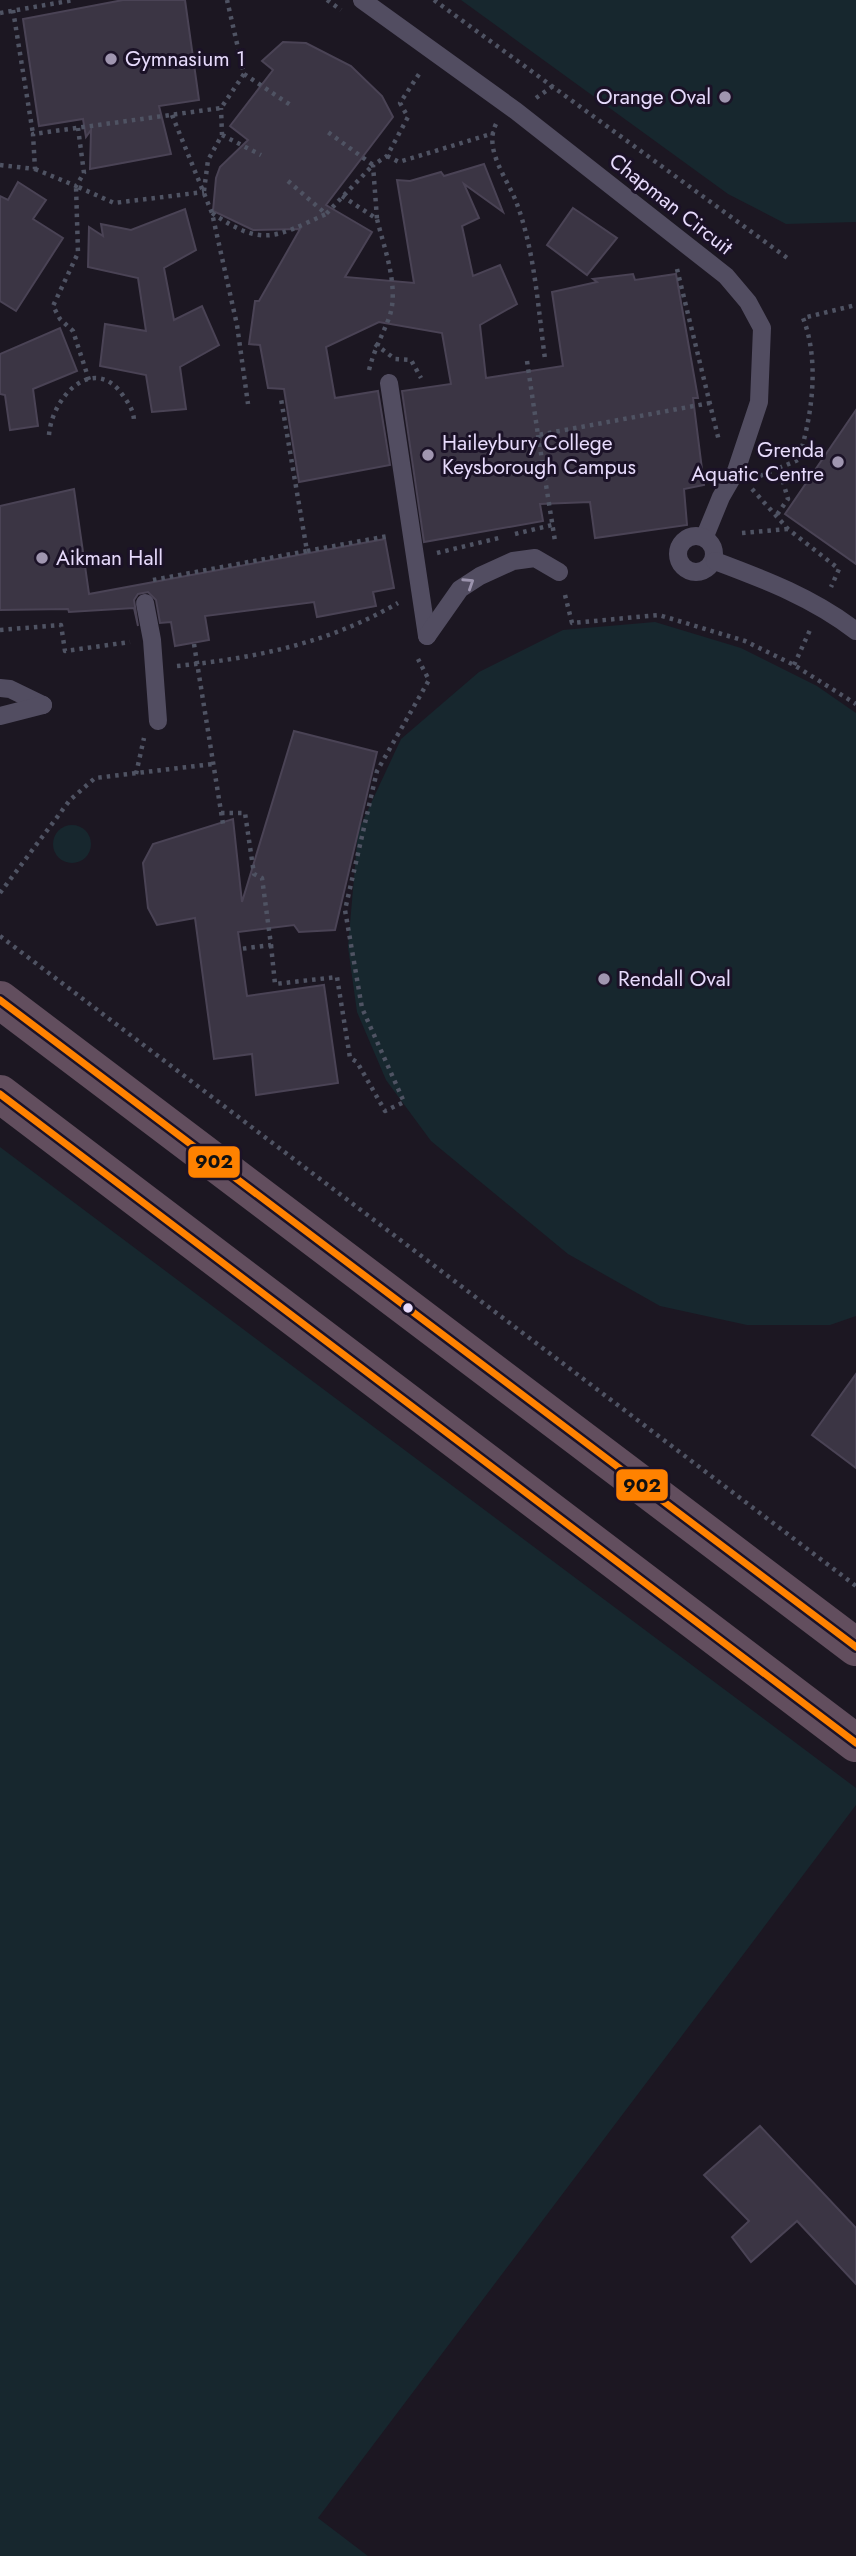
<svg xmlns="http://www.w3.org/2000/svg" width="856" height="2556" font-family="Jost,sans-serif">
  <rect width="100%" height="100%" fill="#1c1722"/>
  <g fill="#17272e">
    <polygon points="461,0 856,0 856,222 786,224 728,194"/>
    <polygon points="655,622 741,648 817,686 856,713 856,1316 830,1325 747,1325 660,1306 568,1254 431,1141 386,1080 357,1012 348,947 358,831 401,739 479,672 563,630"/>
    <circle cx="72" cy="844" r="19"/>
    <polygon points="0,1147 856,1788 856,1805 318,2518 368,2556 0,2556"/>
  </g>
  <g fill="#3b3544" stroke="#4a4355" stroke-width="2">
    <polygon points="123,0 185,0 199,100 159,106 171,154 90,169 91,130 86,137 83,119 39,126 23,19"/>
    <polygon points="283,42 306,43 351,66 382,96 393,117 326,205 372,232 345,277 414,283 397,180 410,181 441,172 444,176 484,164 503,212 464,184 479,218 462,226 473,276 500,265 517,304 480,325 486,378 563,366 552,292 597,282 593,279 633,274 635,280 676,274 698,398 693,398 704,485 684,489 687,525 595,538 590,502 540,504 543,521 424,542 402,391 451,384 442,333 379,322 326,347 335,398 378,391 390,465 299,482 284,389 268,388 260,345 249,344 255,301 259,301 300,229 253,230 213,211 216,178 220,167 248,140 230,126 273,70 262,61"/>
    <polygon points="18,182 46,200 33,219 63,238 16,311 0,301 0,196 8,200"/>
    <polygon points="573,208 617,238 587,275 547,245"/>
    <polygon points="185,209 196,250 164,268 174,320 202,306 219,345 180,367 186,409 152,412 146,375 100,366 105,324 146,331 138,278 88,267 89,227 103,236 101,224 131,230"/>
    <polygon points="60,328 77,371 33,389 38,426 10,430 5,395 0,394 0,354"/>
    <polygon points="856,410 856,564 785,514"/>
    <polygon points="74,489 89,594 385,539 394,588 373,592 376,606 317,617 314,602 205,616 209,640 175,646 171,622 160,623 156,600 148,592 138,594 134,600 138,626 134,608 69,612 68,609 0,610 0,506"/>
    <polygon points="294,731 377,752 335,930 299,932 294,925 238,932 247,996 324,985 338,1083 256,1095 252,1054 214,1059 195,918 157,925 148,908 143,863 153,844 233,819 242,902"/>
    <polygon points="856,1374 856,1468 812,1435"/>
    <polygon points="760,2126 856,2228 856,2284 797,2221 751,2262 732,2237 749,2221 704,2175"/>
  </g>
  <g fill="none" stroke-linecap="round" stroke-linejoin="round">
    <g stroke="#4f5363" stroke-width="4.5" stroke-dasharray="3.5 5" stroke-linecap="butt">
      <polyline points="327,0 341,10"/>
      <polyline points="434,0 790,260"/>
      <polyline points="13,10 33,134"/>
      <polyline points="0,13 74,0"/>
      <polyline points="244,74 292,106"/>
      <polyline points="536,98 553,86"/>
      <polyline points="172,115 212,213 237,325 248,404"/>
      <path d="M496,124C483,150 508,179 517,204C535,253 538,308 545,359"/>
      <polyline points="222,135 261,155"/>
      <polyline points="387,156 399,162 494,133"/>
      <polyline points="0,165 35,169 33,134 221,108 244,74 227,0"/>
      <polyline points="35,169 76,186 84,173 78,128"/>
      <polyline points="288,181 326,214 373,165 325,130"/>
      <polyline points="204,191 208,160 222,135 221,108"/>
      <polyline points="342,196 377,219 373,165 387,156 408,117 400,103 421,71"/>
      <path d="M212,213C262,247 274,238 326,214"/>
      <polyline points="677,269 719,441"/>
      <polyline points="375,344 395,359 411,360 421,378"/>
      <polyline points="527,361 538,435 710,403"/>
      <path d="M369,370C374,350 382,336 389,318C400,288 384,248 377,219"/>
      <polyline points="89,380 73,331 60,319 53,306 78,253 76,186 114,203 204,192"/>
      <path d="M49,435C52,396 95,352 124,397C130,405 134,412 134,422"/>
      <polyline points="538,435 555,541"/>
      <path d="M779,468L798,460C812,418 820,361 803,318L856,305"/>
      <polyline points="760,476 779,468 788,499 776,516"/>
      <polyline points="752,489 788,529 839,569 831,587"/>
      <polyline points="742,533 788,529"/>
      <polyline points="515,534 552,525"/>
      <polyline points="307,551 388,536"/>
      <polyline points="437,553 503,537"/>
      <polyline points="153,580 307,551 281,399"/>
      <polyline points="565,595 572,623 659,615 745,641 794,665 856,704"/>
      <polyline points="0,630 61,625 65,651 130,642"/>
      <polyline points="194,644 223,824"/>
      <polyline points="794,665 810,630"/>
      <path d="M177,666C256,658 329,643 398,603"/>
      <polyline points="136,774 144,738"/>
      <polyline points="221,813 245,813 254,874 262,878 271,945 240,949"/>
      <polyline points="0,893 70,800 95,778 213,764"/>
      <polyline points="0,936 856,1586"/>
      <polyline points="271,945 275,984 337,977 350,1058 357,1062 385,1111 404,1102 362,1008 345,910 377,771 429,680 418,659"/>
    </g>
    <g stroke="#524d61" stroke-width="18">
      <polyline points="362,0 516,111 726,276 748,302 762,328 759,402 736,471 721,497 705,536"/>
      <polyline points="389,383 427,636"/>
      <circle cx="696" cy="554" r="18"/>
      <path d="M715,561C766,580 813,598 856,631"/>
      <polyline points="145,603 152,640 158,721"/>
      <polyline points="427,636 460,589 480,576 513,561 535,558 559,572"/>
      <polyline points="0,688 10,689 43,705"/>
      <polyline points="0,716 43,705"/>
    </g>
    <g stroke="#624e5e" stroke-width="38">
      <polyline points="0,1000 856,1647"/>
      <polyline points="0,1094 856,1743"/>
    </g>
    <defs>
      <g id="bus-1">
        <polyline points="0,1000 856,1647"/>
        <polyline points="0,1094 856,1743"/>
      </g>
    </defs>
    <use href="#bus-1" stroke="#1b1227" stroke-width="12"/>
    <use href="#bus-1" stroke="#ff8200" stroke-width="7"/>
  </g>
  <defs><path id="oneway-chevron" d="M-2-3.5L2.5 0L-2 3.5" fill="none" stroke-width="1.6" stroke-linecap="round" stroke-linejoin="round" transform="scale(1.75)"/></defs>
  <use stroke="#9c94ae" href="#oneway-chevron" transform="translate(469 583) rotate(-33)"/>
  <g fill="#a096b0" stroke="#1b1227" stroke-width="2.5">
    <circle cx="111" cy="59" r="7"/>
    <circle cx="725" cy="97" r="7"/>
    <circle cx="428" cy="455" r="7"/>
    <circle cx="838" cy="462" r="7"/>
    <circle cx="42" cy="558" r="7"/>
    <circle cx="604" cy="979" r="7"/>
  </g>
  <circle fill="#e7dbfc" stroke="#1b1227" stroke-width="2.5" cx="408" cy="1308" r="6"/>
  <g text-anchor="middle" stroke-width="6" stroke-linejoin="round" paint-order="stroke">
    <g font-size="21" fill="#e7dbfc" stroke="#1b1227" text-anchor="start">
      <text x="125" y="66">Gymnasium 1</text>
      <text x="711" y="104" text-anchor="end">Orange Oval</text>
      <text x="442" y="450">Haileybury College<tspan x="442" dy="24">Keysborough Campus</tspan></text>
      <text x="824" y="457" text-anchor="end">Grenda<tspan x="824" dy="24">Aquatic Centre</tspan></text>
      <text x="56" y="565">Aikman Hall</text>
      <text x="618" y="986">Rendall Oval</text>
    </g>
    <g font-size="21" fill="#e7dbfc" stroke="#1b1227">
      <text transform="translate(671 204) rotate(38)" y="7">Chapman Circuit</text>
    </g>
  </g>
  <g stroke="#1b1227" stroke-width="2.5">
    <rect x="187" y="1145" width="54" height="34" rx="7" fill="#ff8200"/>
    <rect x="615" y="1468" width="54" height="34" rx="7" fill="#ff8200"/>
  </g>
  <g font-size="19" text-anchor="middle" font-weight="bold" fill="#111">
    <text x="214" y="1168">902</text>
    <text x="642" y="1492">902</text>
  </g>
</svg>
